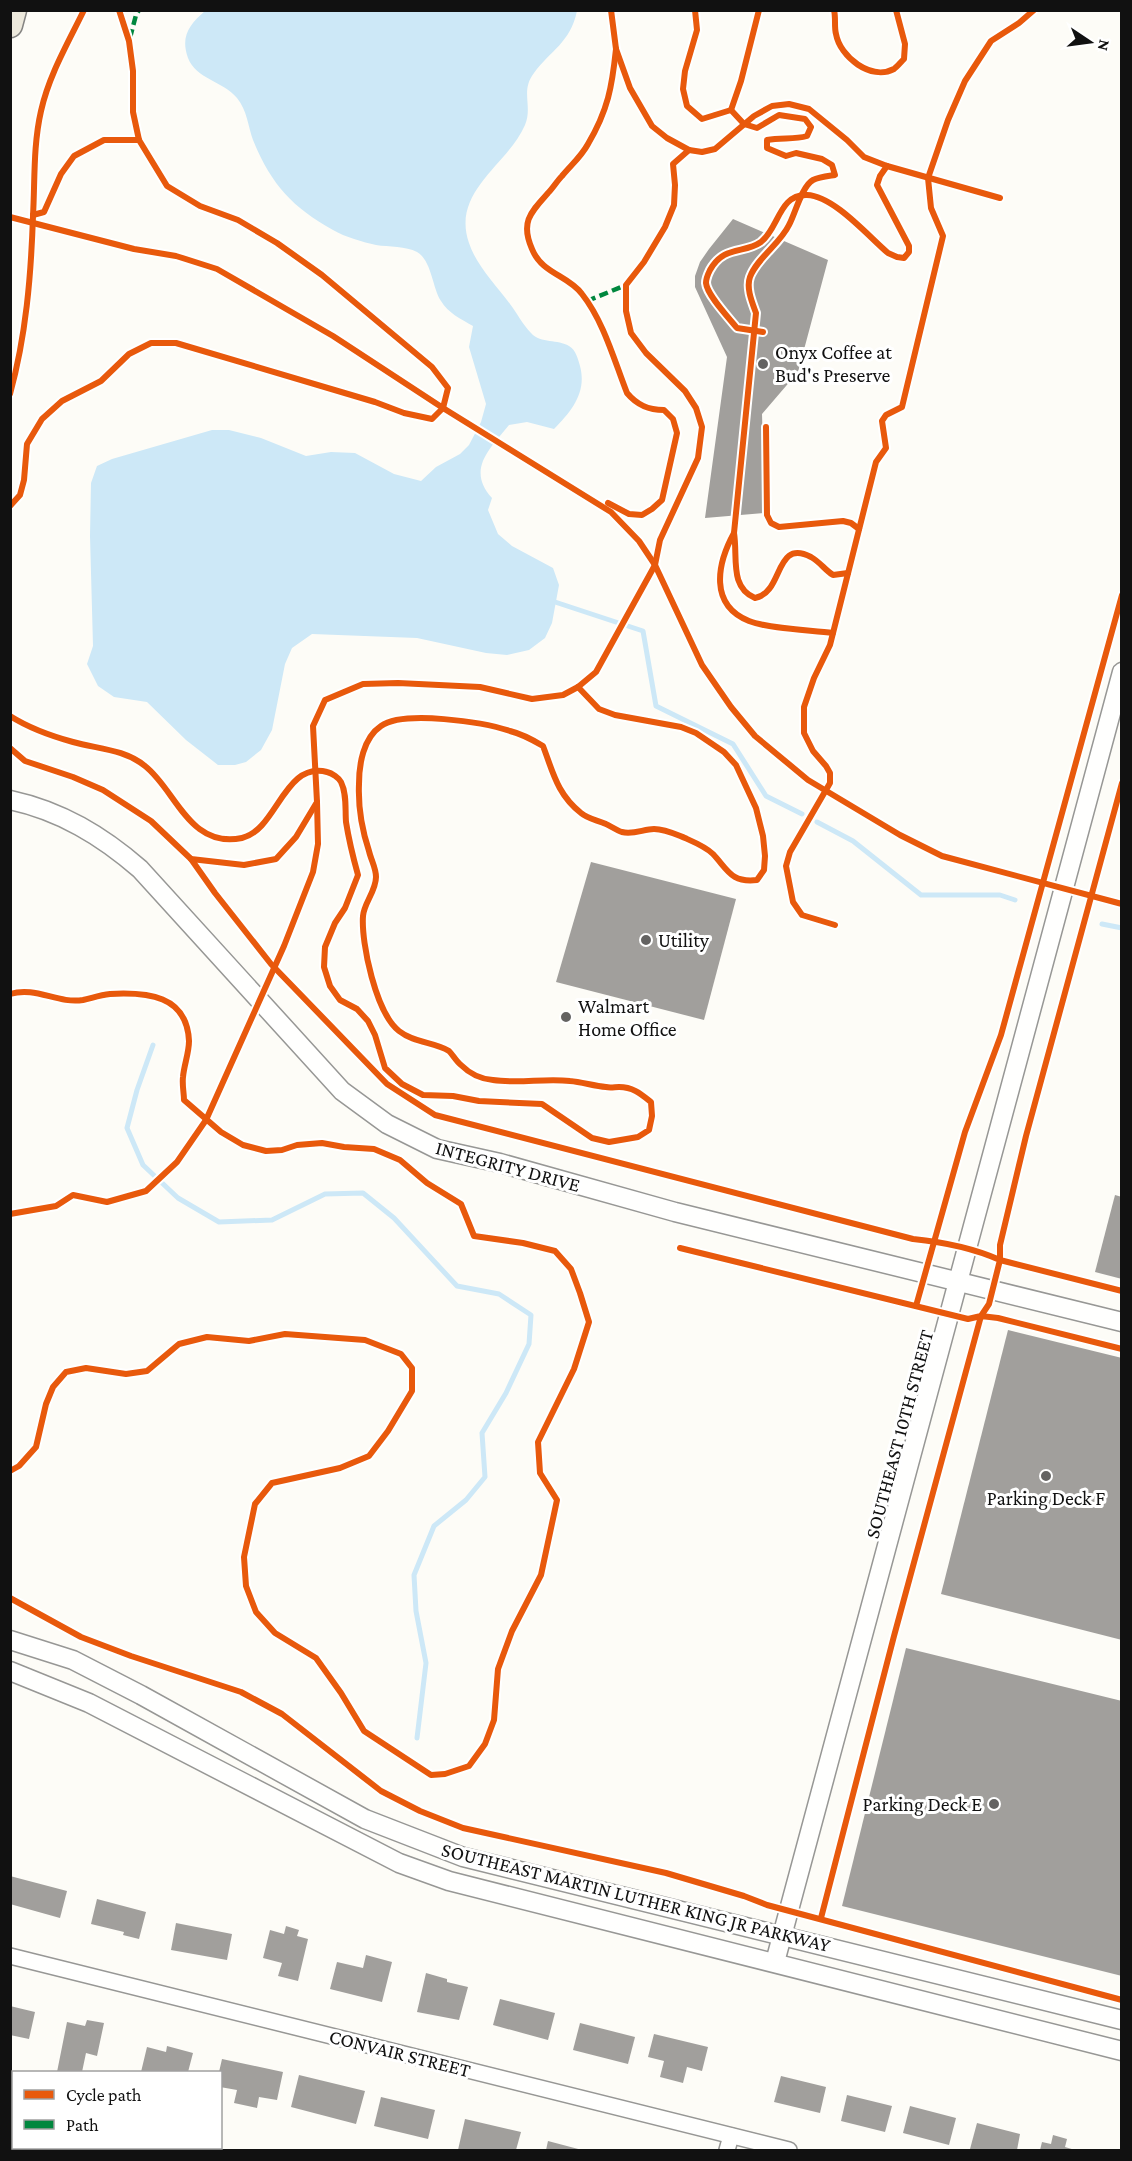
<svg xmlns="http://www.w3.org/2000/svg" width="1132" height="2161" font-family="'Crimson Pro',serif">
  <rect width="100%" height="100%" fill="#fdfcf7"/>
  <path fill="#cde8f7" d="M205,11H577C570,43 551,50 534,73C520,91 533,106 525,125C508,165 451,191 469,243C476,265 496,285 510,304C517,313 523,325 531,333C541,344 558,339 569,346C576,350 578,359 580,366C587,392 572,411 554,429L527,422L509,425C490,449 466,469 492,498L488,510L498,534L512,546L553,568L559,585L552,623L545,638L529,650L507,655L486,653L417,638L312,634L292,648L285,664L272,730L261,750L246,762L235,765H218L186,740L147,702L114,697L98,686L87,664L93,646L90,536L91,483L97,466L112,459L212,430H229L261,438L306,456L331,452L355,453L394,474L421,481L436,467L460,454L469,445L481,422L486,404L469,347L473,326C461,319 448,313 441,301C432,287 432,261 417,252C406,246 389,247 376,245C363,242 345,237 333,230C292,207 271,184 253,140C248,126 247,110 237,98C223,81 196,79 188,58C180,36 190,24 205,11Z"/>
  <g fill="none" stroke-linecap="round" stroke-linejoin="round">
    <g stroke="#cde8f7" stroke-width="5">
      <polyline points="555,602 643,631 656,706 733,744 766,796 802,814"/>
      <polyline points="817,822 853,841 921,895 1000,895 1015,900"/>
      <polyline points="1102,924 1122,928"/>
      <polyline points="153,1045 137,1090 127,1128 143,1165 178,1198 219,1222 272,1220 325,1194 363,1193 394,1218 457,1286 499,1294 531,1315 529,1344 506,1393 482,1433 485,1477 466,1500 434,1526 414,1575 416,1611 426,1663 417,1738"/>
    </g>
  </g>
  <g fill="#a19f9c">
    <polygon points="733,219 828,260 798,372 762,414 765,513 705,518 727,357 695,287 695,276 700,262 709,249"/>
    <polygon points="591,862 736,899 704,1020 556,982"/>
    <polygon points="1115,1195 1122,1197 1122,1279 1095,1272"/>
    <polygon points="1008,1330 1122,1358 1122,1640 941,1594"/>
    <polygon points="906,1648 1122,1701 1122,1976 842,1906"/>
    <polygon points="10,1876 67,1891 60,1918 10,1904"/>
    <polygon points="97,1899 146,1912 139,1939 123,1935 124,1932 91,1924"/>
    <polygon points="176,1923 232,1934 227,1960 171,1950"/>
    <polygon points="286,1926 299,1930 297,1936 308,1939 298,1981 278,1976 282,1963 263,1958 270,1930 284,1934"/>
    <polygon points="366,1955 392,1962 382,2002 330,1989 337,1962 363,1968"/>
    <polygon points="426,1973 447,1979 447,1982 468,1987 459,2020 417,2012"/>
    <polygon points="500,1999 555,2013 548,2040 493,2025"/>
    <polygon points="10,2006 35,2012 29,2039 10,2035"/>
    <polygon points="87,2020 104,2023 97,2056 86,2053 82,2072 57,2072 67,2022 85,2026"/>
    <polygon points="580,2023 635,2037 628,2064 573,2050"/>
    <polygon points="654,2034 708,2047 702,2071 687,2067 683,2083 660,2077 664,2061 648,2057"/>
    <polygon points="167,2046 193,2053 188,2072 141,2072 147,2047 166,2052"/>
    <polygon points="222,2059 283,2072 277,2100 259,2097 257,2108 234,2103 237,2090 220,2087 219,2072"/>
    <polygon points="299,2075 365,2091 356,2124 291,2107"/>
    <polygon points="781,2076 826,2087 820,2113 774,2102"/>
    <polygon points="847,2095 892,2106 885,2132 841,2121"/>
    <polygon points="381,2097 435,2110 428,2139 374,2126"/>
    <polygon points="910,2106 956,2118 949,2145 903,2133"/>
    <polygon points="465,2119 521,2132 516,2150 458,2150"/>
    <polygon points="977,2123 1020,2134 1017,2150 970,2149"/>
    <polygon points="1053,2135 1067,2139 1065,2147 1075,2150 1040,2150 1042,2142 1051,2144"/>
    <polygon points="548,2141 582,2150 546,2150"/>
  </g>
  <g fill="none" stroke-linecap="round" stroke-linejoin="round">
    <defs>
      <g id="minor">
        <polyline points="10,1956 789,2150"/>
        <polyline points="727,2150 731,2136"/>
      </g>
      <g id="tertiary">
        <path d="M10,800C61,811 102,836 140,869L342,1091L387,1124L437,1149L500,1163L675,1212L1122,1322"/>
        <polyline points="10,1640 73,1660 141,1695 365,1819 463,1857 1122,2020"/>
        <polyline points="10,1671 89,1703 399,1863 449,1881 1122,2051"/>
        <polyline points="775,1962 1122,672"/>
      </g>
      <polyline id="primary" points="10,25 14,10"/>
    </defs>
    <use href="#minor" stroke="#979795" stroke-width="18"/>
    <use href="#tertiary" stroke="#979795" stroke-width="21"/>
    <use href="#primary" stroke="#858482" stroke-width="27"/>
    <use href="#minor" stroke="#fffffe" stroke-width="15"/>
    <use href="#tertiary" stroke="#fffffe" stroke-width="18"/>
    <use href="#primary" stroke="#ede9dc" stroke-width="24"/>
    <g stroke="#00873e" stroke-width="4.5" stroke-dasharray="9 4.5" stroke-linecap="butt">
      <polyline points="130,38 136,15 139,10"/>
      <polyline points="587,301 626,285"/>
    </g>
    <defs>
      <g id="cycleway">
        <polyline points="611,10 616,49 630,88 652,126 667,138 689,150"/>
        <polyline points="695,10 697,30 685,71 683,89 687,106 702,119 731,110 741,81 759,10"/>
        <path d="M834,10C836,18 834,27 836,34C840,57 871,81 894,69C897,67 901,62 904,59L905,44L896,10"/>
        <path d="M731,110L744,124L757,128L779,115L805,119L811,127L807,136C794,140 781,137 767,140V148L786,156L796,153L822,159L832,165L835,175C829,176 819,177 813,180C802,186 795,214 789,225C780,244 757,258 750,277C746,288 752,302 756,313L734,533C717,564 709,605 749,621C770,629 809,630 833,633"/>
        <polyline points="33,215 44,212 61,174 74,156 104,140 139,140"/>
        <polyline points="10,217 134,249 176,256 217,269 333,336 443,408 611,512 639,541 655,565 702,665 731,707 755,736 808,780 900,835 942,856 1122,904"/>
        <path d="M763,332L737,328C729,318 707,295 706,283C706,279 708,274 710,270C724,245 744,254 761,242C779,228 779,194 807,195C834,196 868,236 888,253L897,257L904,258L909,252V246L877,185L880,176L887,166"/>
        <path d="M10,394C26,336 31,276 33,216C35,181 33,146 41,111C49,75 68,43 84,10"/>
        <polyline points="766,427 767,515 771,523 779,527 843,521 851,523 859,529"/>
        <path d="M608,503L629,514L642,515L652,509L662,500L677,433L673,419L664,410C648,410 637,405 627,393C614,360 604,322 582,294C568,275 542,274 532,249C520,222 531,212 548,193C553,188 557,181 562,176C571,165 581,157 588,144C608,110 612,87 616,49"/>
        <polyline points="10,506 20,495 24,480 27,444 42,419 62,401 101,381 129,354 151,343 176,343 375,402 404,413 432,419 443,408 448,388 432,367 322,275 277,243 238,220 200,206 167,186 139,140 133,112 133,71 129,41 119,10"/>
        <path d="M734,533C738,557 729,587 755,598C784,593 774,538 811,557C820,562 825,570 833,575L848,573"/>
        <path d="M10,716C29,728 51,736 73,742C98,749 124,749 145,766C176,790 189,849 242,838C277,830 284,761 327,772C332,773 339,778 341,782C347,794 345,809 346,822C349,841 353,857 358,875L345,908L335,923L325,947L324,967L330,986L340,1000L357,1009L368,1021L375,1035L385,1068L402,1084L423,1095L453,1096L479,1101L542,1104L592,1138L609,1142L638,1137L649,1130L652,1116L651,1102C641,1094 633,1087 619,1087C615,1087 610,1088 606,1087C594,1086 582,1082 570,1081C544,1078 519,1084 493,1080C480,1079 470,1074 461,1065C456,1061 453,1055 449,1051C435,1042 414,1043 399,1031C376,1013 361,943 363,916C364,903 376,891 376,877C376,868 371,860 369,851C362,830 358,807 359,784C359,765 363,738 381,726C404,710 483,722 510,731C522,734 533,740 543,746C553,772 557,794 581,813C588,819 597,820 606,824C611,826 617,831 622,832C633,835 644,829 654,829C665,829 675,834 685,838C694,842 706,847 713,854C728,870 731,883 757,880L764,870L765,856L763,836L756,808L736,765L724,752L696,733L681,727L615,715L599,709L578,687"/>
        <polyline points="10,748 25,761 73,777 103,790 151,821 191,859 244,865 276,859 296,837 317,802 313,726 325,700 363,684 398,683 480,687 532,699 563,695 578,687 596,672 655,565 660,540 698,458 702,427 696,408 685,391 646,353 631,333 626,311 626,285 644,262 665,227 674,205 675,185 673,164 689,150 702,152 715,149 754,116 772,106 789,104 809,109 847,140 864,157 887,166 1000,198"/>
        <polyline points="1122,783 1026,1136 1000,1245 1000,1260 1122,1291"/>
        <path d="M191,859L215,893L271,964L387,1084L435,1115L913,1239C943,1242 973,1248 1000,1260L989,1304L981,1316L968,1319L680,1248"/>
        <polyline points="835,925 802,915 793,902 786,866 790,852 830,783 830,773 826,766 813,751 804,733 804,707 814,678 830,645 876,462 886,448 882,421 886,415 902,407 943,236 931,208 928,178 948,120 965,81 991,41 1019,23 1034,10"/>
        <path d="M10,994C36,986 57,1004 83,1000C92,998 100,995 110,994C147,992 187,995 189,1041C189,1053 184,1065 183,1077C182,1085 184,1093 184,1100L221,1132L243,1145L266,1151L282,1150L297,1145L322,1143L344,1147L374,1149L400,1160L427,1183L461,1204L474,1236L523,1243L555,1251L571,1269L580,1293L589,1322L574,1369L538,1442L540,1473L557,1500L541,1575L512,1631L498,1669L494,1720L485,1744L469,1766L445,1774L431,1775L364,1731L341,1693L316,1658L275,1633L256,1612L246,1586L244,1557L255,1504L272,1483L340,1468L369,1456L388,1431L412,1391V1368L401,1354L365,1340L285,1334L249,1341L207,1337L179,1344L147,1371L126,1374L86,1368L66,1372L53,1387L46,1404L36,1447L19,1466L10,1471"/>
        <polyline points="10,1214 56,1206 73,1195 107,1202 146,1191 177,1162 206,1120 284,946 313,872 318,844 317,802"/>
        <polyline points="916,1306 965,1132 1001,1035 1122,595"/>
        <polyline points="10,1598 81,1637 131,1656 241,1692 282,1714 381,1791 420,1811 463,1828 666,1873 744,1896 767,1905 1122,2000"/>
        <polyline points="821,1918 894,1636 981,1316 998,1318 1122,1349"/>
      </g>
    </defs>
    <use href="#cycleway" stroke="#fff" stroke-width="10"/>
    <use href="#cycleway" stroke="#e8590c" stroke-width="6"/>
  </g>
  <g fill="#646362" stroke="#fff" stroke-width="2">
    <circle cx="763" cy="364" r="6"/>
    <circle cx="646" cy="940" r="6"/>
    <circle cx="566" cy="1017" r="6"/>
    <circle cx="1046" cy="1476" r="6"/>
    <circle cx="994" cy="1804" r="6"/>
  </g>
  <g text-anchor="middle" stroke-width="6" stroke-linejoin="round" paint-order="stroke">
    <g font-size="20" fill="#111" stroke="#fff" text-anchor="start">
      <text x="775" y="359">Onyx Coffee at<tspan x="775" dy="23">Bud's Preserve</tspan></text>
      <text x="658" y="947">Utility</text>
      <text x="578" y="1013">Walmart<tspan x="578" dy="23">Home Office</tspan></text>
      <text x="1046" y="1505" text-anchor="middle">Parking Deck F</text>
      <text x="982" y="1811" text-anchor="end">Parking Deck E</text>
    </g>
    <g font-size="20" fill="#111" stroke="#fff">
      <text transform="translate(508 1166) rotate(15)" y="7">INTEGRITY DRIVE</text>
      <text transform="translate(899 1434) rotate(-75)" y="7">SOUTHEAST 10TH STREET</text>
      <text transform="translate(636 1897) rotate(14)" y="7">SOUTHEAST MARTIN LUTHER KING JR PARKWAY</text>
      <text transform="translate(400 2053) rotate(14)" y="7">CONVAIR STREET</text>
    </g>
  </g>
  <rect width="1132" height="2161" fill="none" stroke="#111111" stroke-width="24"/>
  <rect x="12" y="2071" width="210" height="78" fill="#ffffff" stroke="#a0a0a0" stroke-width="1.5"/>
  <rect x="24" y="2090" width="30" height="9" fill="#e8590c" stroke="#a0a0a0" stroke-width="1.5"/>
  <text x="66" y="2101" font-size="18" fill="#111111">Cycle path</text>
  <rect x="24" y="2120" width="30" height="9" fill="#00873e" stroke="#a0a0a0" stroke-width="1.5"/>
  <text x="66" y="2131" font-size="18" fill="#111111">Path</text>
  <g transform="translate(1090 42) rotate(103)" stroke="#ffffff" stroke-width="4.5" paint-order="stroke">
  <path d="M0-4.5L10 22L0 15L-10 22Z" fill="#111111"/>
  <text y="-9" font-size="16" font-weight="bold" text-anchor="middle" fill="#111111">N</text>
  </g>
</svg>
